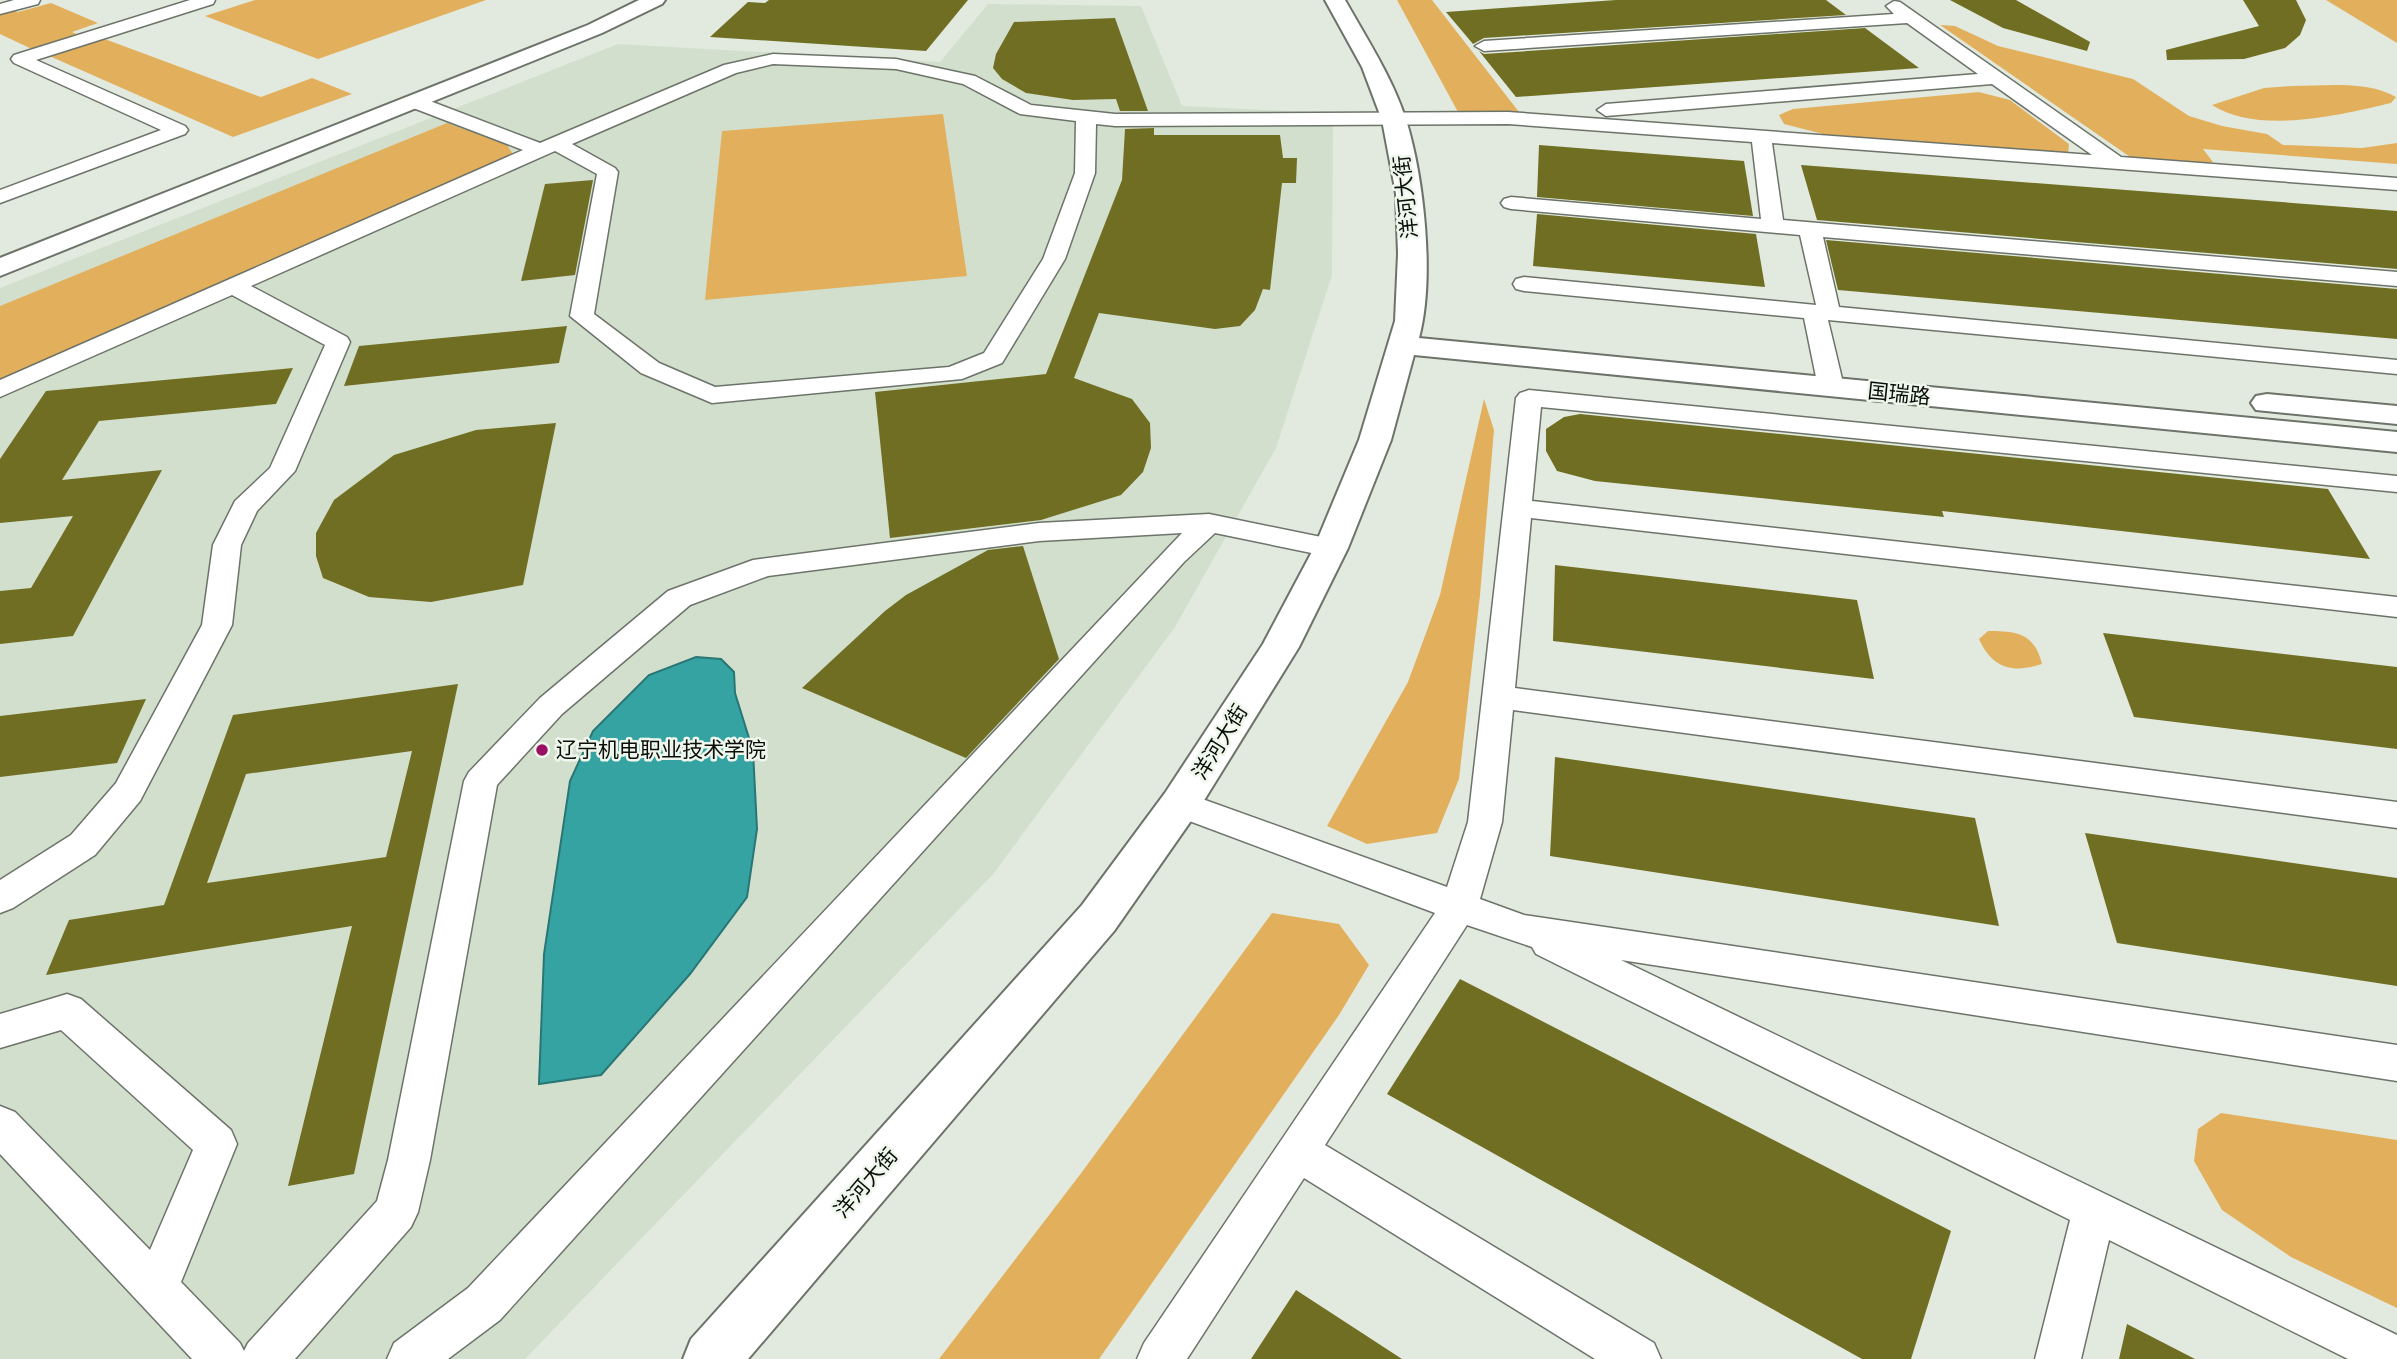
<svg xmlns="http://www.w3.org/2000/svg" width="2397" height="1359" font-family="Helvetica,'Noto Sans SC',sans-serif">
  <rect width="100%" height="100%" fill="#e2eadf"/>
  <polygon fill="#d2dfcd" points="988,4 1141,6 1182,106 1333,113 1332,275 1276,448 1175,627 994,873 525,1359 0,1359 0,288 618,44 940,62"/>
  <g fill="#e2b05c">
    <polygon points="255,0 486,0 318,59 205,16"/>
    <polygon points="1397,0 1432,0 1519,112 1479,115 1458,112"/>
    <polygon points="2326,0 2397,0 2397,43"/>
    <polygon points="51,3 98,23 72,32 81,36 34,50 0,34 0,12 8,10 18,12"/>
    <polygon points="1940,25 1955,26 1998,46 2133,79 2189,116 2222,126 2267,134 2283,145 2362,148 2397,143 2397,164 2203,149 2213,162 2203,164 2133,159"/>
    <polygon points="102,38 261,97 312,78 352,94 233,137 47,55"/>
    <path d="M2292,86C2324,86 2367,80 2396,97L2391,103C2341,115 2258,135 2212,105L2264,88Z"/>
    <polygon points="1979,92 2010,100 2069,144 2068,154 1827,135 1784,124 1779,115 1793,109"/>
    <polygon points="943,114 967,276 705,300 722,131"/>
    <polygon points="447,123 507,145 513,154 0,382 0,306"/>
    <polygon points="1484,399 1494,430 1480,595 1459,779 1437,833 1367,844 1327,826 1408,682 1440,595"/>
    <path d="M1988,631C2017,631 2034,633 2042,664C2012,674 1992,668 1979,639Z"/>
    <polygon points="1272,913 1339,924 1369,965 1339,1015 1099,1359 939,1359 1082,1172"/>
    <polygon points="2221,1113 2397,1140 2397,1308 2291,1257 2222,1210 2194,1161 2198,1129"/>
  </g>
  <polygon fill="#36a3a3" stroke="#297675" stroke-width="2" points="696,657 721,659 734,672 735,693 753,751 757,829 747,897 690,974 601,1075 539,1084 544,954 570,781 593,731 649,675"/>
  <g fill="#706e22" fill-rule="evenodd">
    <polygon points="769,0 968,0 926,51 710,37 748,2 765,3"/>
    <polygon points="1616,0 1826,0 1846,15 1484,38 1473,44 1446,12"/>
    <polygon points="1950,0 2016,0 2090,42 2087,51 2003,28"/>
    <polygon points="2243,0 2296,0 2306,20 2300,35 2285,48 2244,59 2167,60 2166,50 2259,26"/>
    <polygon points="1115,18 1148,111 1120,111 1116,99 1073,100 1026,93 1002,79 993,68 996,54 1014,22"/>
    <polygon points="1865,28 1919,68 1516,97 1479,51 1484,54"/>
    <polygon points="1154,128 1154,135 1280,135 1283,158 1297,158 1296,183 1282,183 1270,290 1263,289 1255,310 1240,326 1215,329 1099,313 1074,378 1132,399 1150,423 1151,448 1143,472 1121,495 1041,520 890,538 875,392 1046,374 1122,180 1125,129"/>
    <polygon points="1539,145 1744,161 1753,216 1537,197"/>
    <polygon points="1801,165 2397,211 2397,269 1817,220"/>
    <polygon points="593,180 575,275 521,281 545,184"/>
    <polygon points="1537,214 1756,234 1765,287 1533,266"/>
    <polygon points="1826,240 2397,289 2397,339 1838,290"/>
    <polygon points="567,326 559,363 344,386 359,346"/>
    <polygon points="293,368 276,404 99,421 62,480 162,470 73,636 0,644 0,591 31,588 73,516 0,523 0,459 46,391"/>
    <polygon points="1580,414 2328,489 2370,559 1942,511 1944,517 1595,481 1557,471 1546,451 1546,429 1564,417"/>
    <polygon points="556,423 523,585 431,602 369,597 323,578 316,556 316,533 334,500 394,455 476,430"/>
    <polygon points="1023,546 1059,659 966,758 802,688 885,611 906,595 988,550"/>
    <polygon points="1555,565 1857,600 1874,679 1553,641"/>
    <polygon points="2103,633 2397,667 2397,749 2134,717"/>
    <path d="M458,684L354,1174L288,1186L352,926L46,975L69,920L164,905L233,715ZM412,751L386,857L207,883L246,774Z"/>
    <polygon points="146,699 117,763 0,777 0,716"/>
    <polygon points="1555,757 1975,818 1999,926 1550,856"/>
    <polygon points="2085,833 2397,878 2397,986 2117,943"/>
    <polygon points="1460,979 1951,1231 1911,1359 1862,1359 1387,1094"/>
    <polygon points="1296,1290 1402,1359 1251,1359"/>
    <polygon points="2127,1324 2195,1359 2119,1359"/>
  </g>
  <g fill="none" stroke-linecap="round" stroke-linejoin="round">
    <defs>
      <g id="street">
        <polygon points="14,0 40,0 38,4 0,14 0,4"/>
        <polygon points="190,0 215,0 213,4 36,60 185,126 188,130 185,134 0,203 0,190 161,130 14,63 11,59 14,55"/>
        <path d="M1894,1L1900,2L2121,157L2397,178V190L1772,143L1783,220L2397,272V286L1823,237L1839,307L2397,360V374L1828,320L1844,387L1840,392L1831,395L1822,392L1818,387L1804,318L1524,291L1516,289L1513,284L1516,279L1524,277L1816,305L1800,235L1511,209L1504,207L1501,203L1504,199L1511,197L1761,219L1752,142L1508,124L1115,126L1096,124L1095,173L1065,259L1002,363L962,379L712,403L641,373L570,316L597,174L555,151L251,286L347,337L350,342L295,471L257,511L241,545L232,625L140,801L95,855L13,908L0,913V880L71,835L116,783L202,625L213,545L235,501L270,468L325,345L232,295L0,397V380L523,150L408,106L406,102L408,98H422L540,143L724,65L773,54L896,59L975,76L1031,105L1115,114L1508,112L2092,155L1992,84L1606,116L1597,110L1606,104L1978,74L1907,23L1484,51L1475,46L1484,41L1894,14L1886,6ZM773,64L896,69L963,84L1020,114L1076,121L1075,173L1043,259L984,353L949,367L715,387L659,363L594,314L618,172L615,168L572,144L736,73Z"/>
        <polygon points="1529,390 2397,476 2397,492 1541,407 1532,501 2397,597 2397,617 1531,518 1515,688 2397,802 2397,828 1513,710 1502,822 1480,899 1524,915 2397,1045 2397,1081 1621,960 2397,1335 2397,1359 2348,1359 2109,1240 2081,1359 2035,1359 2070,1220 1536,954 1532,947 1467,925 1325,1145 1654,1343 1661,1359 1595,1359 1304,1178 1187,1359 1137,1359 1144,1343 1435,913 1168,813 1163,804 1168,795 1180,791 1447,887 1468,822 1516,398 1520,393"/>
        <polygon points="1209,514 1331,539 1341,542 1345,548 1341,554 1331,557 1215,533 1184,562 500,1320 448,1359 387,1359 394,1343 468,1288 1182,533 1039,541 768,576 690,605 562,714 497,785 430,1160 418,1212 411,1227 295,1359 192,1359 0,1154 0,1106 15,1112 150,1250 193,1150 61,1030 0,1048 0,1014 67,994 81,999 231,1130 237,1144 181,1282 240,1343 244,1351 248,1343 377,1201 388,1160 464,781 469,772 540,698 668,591 753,560 1039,523"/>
      </g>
      <g id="secondary">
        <polygon points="639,0 665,0 662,4 602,33 0,276 0,258 588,25"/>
        <path d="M1325,0H1345C1367,39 1392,77 1406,120C1424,178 1435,279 1419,338L2397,432V452L1414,355L1391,440L1348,548L1299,647L1195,815L1114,931L748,1359H683L691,1339L1082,905L1165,793L1263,644L1314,548L1359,440L1395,321L1398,254L1396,194L1382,120L1362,67Z"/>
        <polygon points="2267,394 2397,406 2397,424 2256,410 2251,403 2256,396"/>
      </g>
    </defs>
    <use href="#street" stroke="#6c7369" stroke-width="3"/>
    <use href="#secondary" stroke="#6c7369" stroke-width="4"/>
    <use href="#street" fill="#fff" fill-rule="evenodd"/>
    <use href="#secondary" fill="#fff" fill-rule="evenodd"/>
  </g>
  <circle fill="#990f62" stroke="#eff7ec" stroke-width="2.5" cx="542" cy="750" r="7"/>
  <g text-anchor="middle" stroke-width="5" stroke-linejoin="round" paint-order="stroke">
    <g font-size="21" fill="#0a0d09" stroke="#eff7ec">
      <text transform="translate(1406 197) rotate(-96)" y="7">洋河大街</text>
      <text transform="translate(1899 394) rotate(6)" y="7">国瑞路</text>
      <text transform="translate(1220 742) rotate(-58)" y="7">洋河大街</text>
      <text transform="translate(866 1183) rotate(-49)" y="7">洋河大街</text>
    </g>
    <g font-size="21" fill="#0a0d09" stroke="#eff7ec" text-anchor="start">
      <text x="556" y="757">辽宁机电职业技术学院</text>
    </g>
  </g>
</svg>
